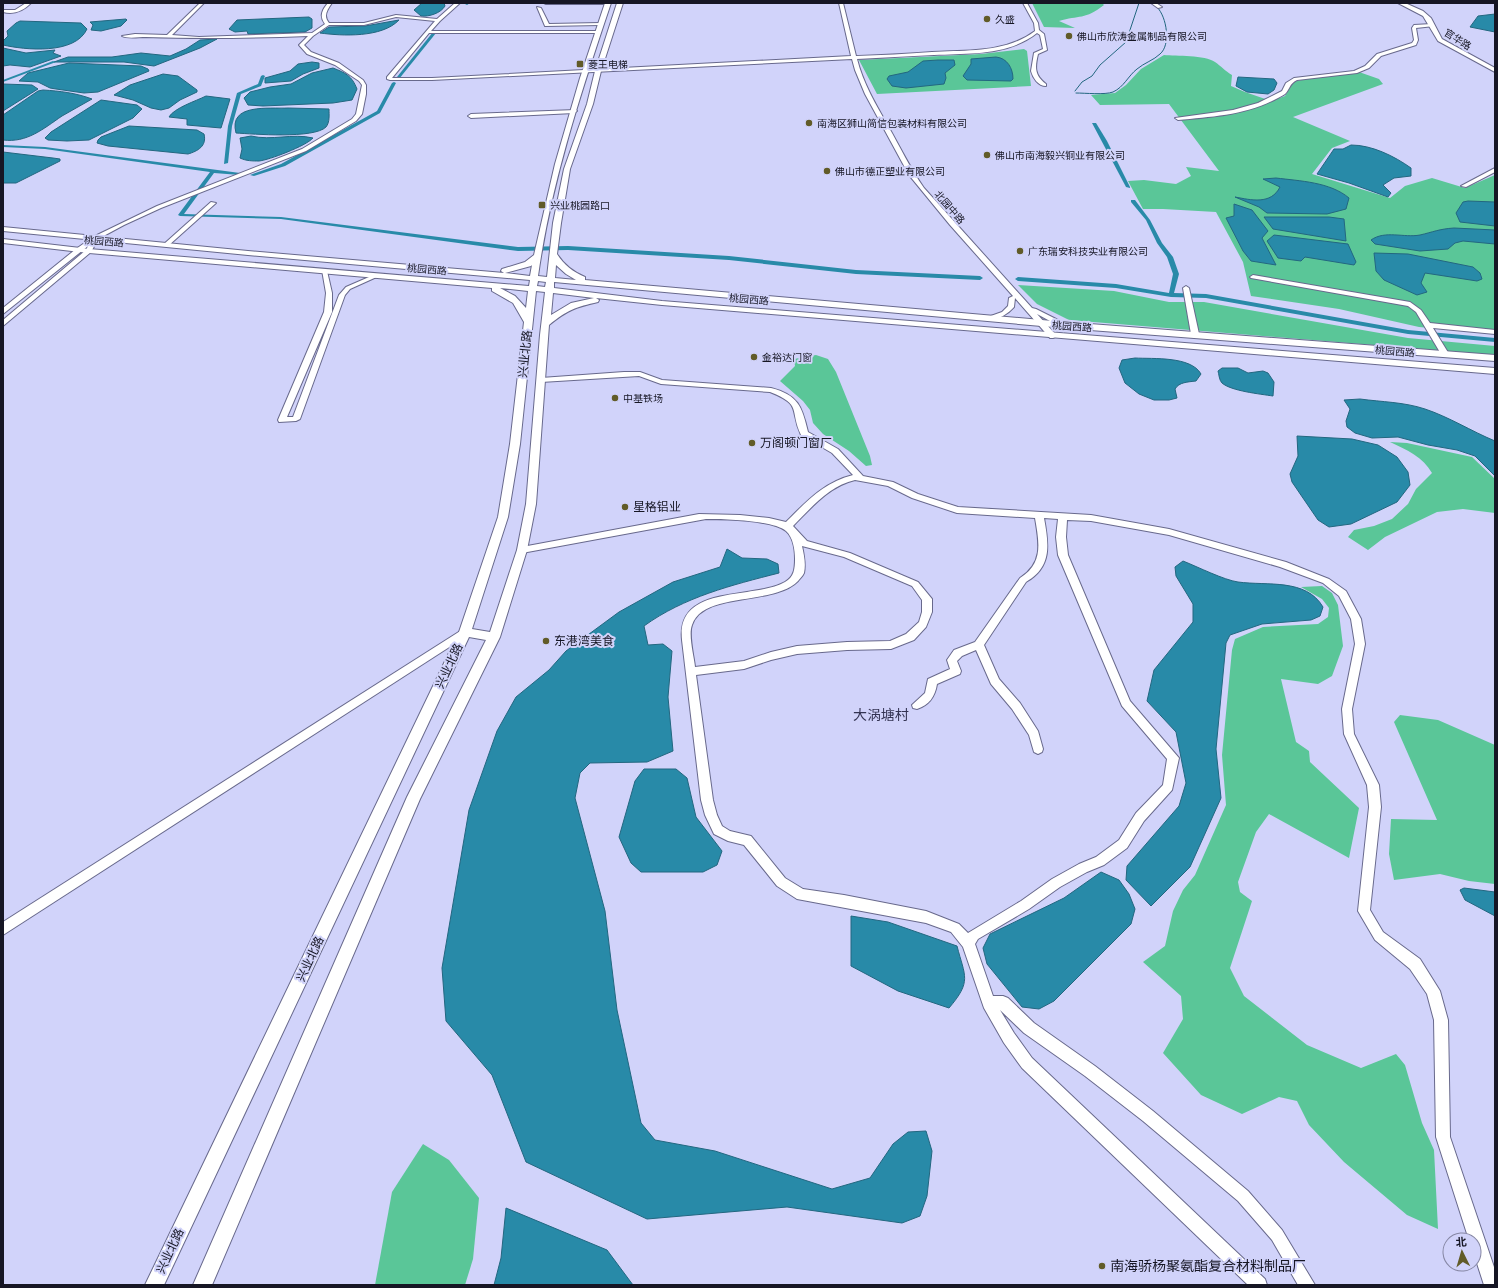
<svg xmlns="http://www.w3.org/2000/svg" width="1498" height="1288" font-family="'IBM Plex Sans','Noto Sans SC',sans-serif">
  <rect width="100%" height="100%" fill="#d1d3fa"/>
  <g fill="#5ac698">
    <path d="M1032,3H1102L1104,5C1085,20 1079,15 1059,21L1075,28L1044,27Z"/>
    <polygon points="1024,49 1027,51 1031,86 877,94 859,60 981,54"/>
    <path d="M1164,55C1176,56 1205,55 1215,62C1221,66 1225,71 1232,75L1231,86L1245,92L1271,101L1285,96L1293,82L1305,79L1359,72L1379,79L1383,84L1293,117L1350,141L1332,148L1312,174L1390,198L1405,186L1432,178L1465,188L1495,175V334L1419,327L1339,309L1251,296L1243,262L1216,212L1163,209H1143L1128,181L1144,180L1176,184L1191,176L1186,167L1219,171L1169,104L1100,105L1091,95L1115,93L1126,85L1141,69Z"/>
    <polygon points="1018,285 1114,291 1169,302 1204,302 1408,338 1495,346 1495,355 1069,320 1037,304"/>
    <polygon points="816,355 828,359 836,372 870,456 872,465 866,466 849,451 823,434 813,423 810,410 803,401 780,381 795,366 794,359"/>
    <path d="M1390,442L1407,443L1472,457L1495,479V513L1463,509L1437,512L1385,537L1368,550L1348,537L1354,530L1374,526L1392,519L1408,504L1416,489L1432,473C1423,457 1407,450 1390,442Z"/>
    <polygon points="1322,586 1332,593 1338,605 1343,646 1332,676 1318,684 1281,679 1296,742 1309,751 1310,762 1359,808 1349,858 1269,814 1256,832 1238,882 1240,892 1252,901 1230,968 1244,996 1307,1045 1361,1068 1396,1054 1405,1065 1422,1123 1434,1150 1438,1229 1407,1215 1344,1162 1309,1125 1297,1101 1279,1097 1242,1114 1201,1095 1163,1053 1183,1019 1181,996 1143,962 1165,946 1173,911 1183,890 1195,875 1226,805 1222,755 1232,650 1235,639 1263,627 1318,624 1328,617 1329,608 1322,599 1301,587"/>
    <polygon points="1400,715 1438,720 1495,745 1495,884 1469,881 1440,874 1394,880 1389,854 1391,819 1437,820 1394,722"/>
    <polygon points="423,1144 449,1160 479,1198 473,1259 465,1285 375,1285 392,1192"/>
  </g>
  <g fill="#288aa8" stroke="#236780">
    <path d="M422,3H444L445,6C441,13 429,17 421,16L414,10Z"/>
    <polygon points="1495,14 1495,32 1470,27 1478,16"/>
    <polygon points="309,17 312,19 312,28 305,32 248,34 247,31 235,32 229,29 237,20"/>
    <polygon points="126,19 127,20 121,26 101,31 91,30 93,25 90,22"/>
    <path d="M399,20C382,38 342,36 320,33L329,27L365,26Z"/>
    <path d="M20,21L81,23L87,29C75,55 25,50 3,45V41L8,36L7,31L16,23Z"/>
    <polygon points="217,39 200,48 154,66 124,62 54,62 68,57 112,57 141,53 170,56 186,49 200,40"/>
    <polygon points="3,48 26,53 55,50 53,53 61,56 30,67 10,65 3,66"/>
    <path d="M996,57C1007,58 1013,68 1013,79L1011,81L967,80L963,76L971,64V59Z"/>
    <polygon points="938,60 954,60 955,65 945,73 946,78 944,84 906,88 892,86 887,79 889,76 908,72 923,61"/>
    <polygon points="312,62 319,63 319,68 303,74 291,81 265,83 265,78 290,71 298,64"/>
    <polygon points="69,63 141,66 148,69 149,71 98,92 84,93 56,89 50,88 38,82 19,81 28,73"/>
    <path d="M333,68C346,73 352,76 357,89L352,100L333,103L263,106L248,105L244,98L250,92L270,87L291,84L312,73Z"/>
    <polygon points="163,74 178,76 197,90 197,92 180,100 169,108 161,110 151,108 133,100 114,95 130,85"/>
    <polygon points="1238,77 1274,79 1277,83 1274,90 1268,94 1247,92 1236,86"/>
    <polygon points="3,84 32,85 38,89 3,111"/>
    <path d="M43,90C60,91 76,93 92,99C82,105 72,110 62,116C43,129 27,143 3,140V115L38,91Z"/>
    <path d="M206,96L230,99L221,128L187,125V119L169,117C174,108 196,101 206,96Z"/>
    <polygon points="101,100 137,105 142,109 133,118 89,140 67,141 48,140 45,138 51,132"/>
    <path d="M288,108L329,109C329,115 330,122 326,127C314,139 253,134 236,133C228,103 269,109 288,108Z"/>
    <path d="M129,126L197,130L204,134C207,146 198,151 188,154L108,146L97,143L98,140L101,137Z"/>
    <path d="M251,136C272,141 292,133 313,138C306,146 269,160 259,161C253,161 246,161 240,158L242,149L240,138Z"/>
    <path d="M1351,145C1372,145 1394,156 1411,168V176L1394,178L1383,185L1391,193L1388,197L1349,183L1317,174L1334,149H1343Z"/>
    <polygon points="3,152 53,158 60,159 60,161 16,183 3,183"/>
    <path d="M1276,178C1300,181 1330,182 1349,198L1346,209L1327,214L1267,213L1259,207L1235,197C1251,200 1271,205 1280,187L1263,179Z"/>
    <polygon points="1468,201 1495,202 1495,226 1460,222 1456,213 1463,202"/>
    <polygon points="1234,204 1252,210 1268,231 1262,238 1276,265 1251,261 1243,251 1226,218 1234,216"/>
    <polygon points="1264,217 1329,217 1344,219 1346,241 1273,229"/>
    <path d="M1454,228L1495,230V244L1463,241L1455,243L1448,249L1420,251L1375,244L1371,240C1385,230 1404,238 1420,235C1433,232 1439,229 1454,228Z"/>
    <polygon points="1274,235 1348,244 1356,262 1354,265 1305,257 1301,261 1278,258 1267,241"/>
    <polygon points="1374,253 1408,254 1473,267 1480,273 1482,279 1477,281 1425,273 1421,283 1427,292 1417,295 1384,280 1376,271"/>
    <path d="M1135,358C1153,359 1191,356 1201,374L1196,381C1188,382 1179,382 1175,389L1177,398L1169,400H1154L1139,394L1125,383L1119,368L1122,360Z"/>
    <path d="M1222,368H1238L1248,373L1263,371L1268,373L1274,382L1273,396C1260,394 1231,391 1222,383C1219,380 1219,374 1218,371Z"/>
    <path d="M1360,399C1382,402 1404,402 1425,409C1449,417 1471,431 1495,441V476L1475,456L1457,450L1428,445L1398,437L1372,438L1355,433L1347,427L1346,421L1350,409L1344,400Z"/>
    <polygon points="1297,436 1352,439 1378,445 1397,457 1408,472 1410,485 1397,502 1351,524 1329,527 1318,520 1292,482 1290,474 1298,456"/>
    <path d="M727,549L742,558L767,559L778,564L779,573C732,585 684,597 644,626L648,645L663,644L672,651L668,697L673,751L647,762L590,763L580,773L575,798L605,911L617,1010L641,1123L655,1140L715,1151L832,1189L870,1178L893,1144L908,1132L926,1131L932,1151L927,1196L920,1216L902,1223L787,1207L647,1219L526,1162L492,1075L446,1021L442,968L469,810L497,731L516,697L549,670L566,651L619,612L673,582L720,567Z"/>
    <path d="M1183,561C1198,567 1224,580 1238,582C1267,586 1306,578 1323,607L1320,616L1311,620L1262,624L1230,635L1226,643L1216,749L1221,798L1190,867L1151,906L1126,880L1127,866L1179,806L1186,783L1176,732L1147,701L1154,670L1193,622V604L1176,576L1175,567Z"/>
    <polygon points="644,769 676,769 687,778 696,817 722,851 717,865 703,872 641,872 631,863 619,837 635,781"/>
    <polygon points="1101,872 1119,880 1129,894 1135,909 1131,924 1054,1001 1039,1009 1022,1007 987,964 983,948 990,934 1064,898"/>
    <polygon points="1464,888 1495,892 1495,916 1465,900 1460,890"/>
    <path d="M851,916L888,922L957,946C965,977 972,981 949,1008L898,991L851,966Z"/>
    <polygon points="506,1208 607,1250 633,1285 494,1285 501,1258"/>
  </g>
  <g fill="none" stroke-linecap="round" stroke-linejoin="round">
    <g stroke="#236780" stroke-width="1">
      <polyline points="1075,91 1082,82 1092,76 1100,65 1126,42 1139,3"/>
      <path d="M1076,93C1085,93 1105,95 1113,92C1124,87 1128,76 1137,69C1144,63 1154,60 1160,54C1171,45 1167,17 1157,7"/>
    </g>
    <g fill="#288aa8" fill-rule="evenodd">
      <polygon points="466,3 470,3 467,5 465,4"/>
      <polygon points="433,32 436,33 399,79 397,79 397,77"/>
      <polygon points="53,61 56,62 3,82 3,80"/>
      <polygon points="263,75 265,76 261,86 241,94 232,126 228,163 224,164 228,126 237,93 258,84 261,76"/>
      <polygon points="394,82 396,83 380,113 285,166 254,176 250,175 281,164 377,111 392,83"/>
      <polygon points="1092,123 1096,123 1107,141 1130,187 1130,188 1126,187"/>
      <polygon points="3,145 45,147 240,173 242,174 240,175 214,173 184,214 281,217 518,247 568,246 729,256 856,270 980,276 983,278 980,280 856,274 729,260 568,250 518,251 281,219 180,216 178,215 210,172 45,149 3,147"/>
      <polygon points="1131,200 1135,200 1150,220 1162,243 1173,257 1179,274 1174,293 1206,294 1408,330 1495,338 1495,342 1408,334 1206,298 1171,297 1116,288 1018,281 1015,279 1018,277 1116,284 1169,293 1173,274 1167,257 1157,243 1146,220 1131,202"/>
    </g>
    <defs>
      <g id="minor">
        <path d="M26,3H31C23,11 14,15 3,12V10H15Z"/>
        <path d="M200,3H204L172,35L199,37L312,33L325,24C319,16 322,10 328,3H332C327,10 323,16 329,23H364L396,15L437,19L455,3H460L440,21L431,31H598L600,32L598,33H429L392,78H432L851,56L839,3H843L856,56C881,55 907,54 932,52C967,50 1006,53 1035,31L1034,23L1023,3H1027L1038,23L1039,30L1044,34L1047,50L1038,54C1035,67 1034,75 1046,84V86C1038,86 1033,78 1031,71L1034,53L1043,49L1040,35L1037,33C1008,56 969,53 934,55C908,56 882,58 857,59C863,83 876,105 888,126C900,147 910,168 924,188L1032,308L1036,309L1068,325L1064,327H1061L1037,314L1057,336L1053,338H1050L1015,298L1014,307C1008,314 997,321 988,319V317L1002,312L1008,306L1009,298L1013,296L950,225L909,175L865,94L855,70L852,59L432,80H390L387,79V77L435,21L396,17L364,25H329L313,36L304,45L311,52L339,63L363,80L366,85V94L362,114L356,121L306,151L161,208L124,225L98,239L91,252L3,326V320L86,250L88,246L3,314V308L76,249L93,237L157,206L302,149L352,119L356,114L362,85L359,81L335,65L307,54L299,45L308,36C254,38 200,39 146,37C139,37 127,39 122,36L135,34L167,35Z"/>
        <polygon points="544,3 610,3 608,4 546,4"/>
        <polygon points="1151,3 1156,3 1162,7 1158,8"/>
        <polygon points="537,7 541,8 549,24 601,23 603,24 601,25 545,26"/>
        <path d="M1432,24L1434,26L1416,28L1418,40L1416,45L1381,56L1369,68L1357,73L1297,80C1289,84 1290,89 1285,94C1282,96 1278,98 1274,100C1245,115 1210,117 1178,120L1175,118L1233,110L1258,103L1282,91L1286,83L1294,78L1354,71L1365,66L1377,54L1412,43L1414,40L1412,28L1414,25Z"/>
        <polygon points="576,110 577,111 574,113 471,118 468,116 471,114"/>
        <polygon points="1495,168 1495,172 1466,187 1461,186"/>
        <polygon points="211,202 216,203 168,246 164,246 164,244"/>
        <polygon points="322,270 327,271 332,293 332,312 287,417 293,417 339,295 346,287 376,274 381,275 350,289 345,295 300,419 296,421 279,422 278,420 324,312 326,293"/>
        <polygon points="1253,275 1410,302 1421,310 1430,323 1495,330 1495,334 1433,328 1449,354 1445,356 1441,354 1416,312 1408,306 1251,278 1250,277"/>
        <polygon points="1186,286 1189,288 1199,334 1195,336 1191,334 1183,288"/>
        <path d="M624,372H640L662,380L771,388C798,395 802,406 808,432L838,449L863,476L893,482L918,494L958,507L1091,515L1169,529L1286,562L1329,579L1346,591L1361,619L1365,644L1352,709L1354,734L1379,785L1381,807L1370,910L1383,932L1420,959L1440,991L1448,1020L1450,1137L1495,1270V1285H1484L1474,1254V1240H1469L1436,1137L1434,1020L1427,994L1410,969L1375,940L1358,911L1369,807L1367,785L1344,734L1342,709L1355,644L1351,619L1339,596L1323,583L1280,567L1169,535L1091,521L1067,520L1066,537L1068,555L1130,701L1179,758L1172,790L1144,821L1127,848L1104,865L1087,872L1060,887L1029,909L978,939L975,944L993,996H1003L1008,998L1034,1023L1095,1066L1153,1111L1248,1191L1282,1230L1315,1285H1298L1272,1240L1238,1201L1143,1121L1085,1076L1024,1033L1000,1010L1014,1033L1032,1058L1265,1279L1267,1285H1248L1022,1068L1004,1043L984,1008L963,947L951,932L926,923L797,899L777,886L744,845L728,841L714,834L705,815L701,800L682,640C676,584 753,600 785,582C794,577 795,569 795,559C795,550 793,537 786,531C773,520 723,519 706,519L522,553L519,552L517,550L522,547L699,514L740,515L769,518L786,522C806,502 824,482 853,475L832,453L801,435C789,410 803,405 770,392L661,384L639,376L541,382L537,380L541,378ZM855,480L888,486L912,498L957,513L1035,518C1039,542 1044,563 1020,578L975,642L954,650L947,660L950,669L928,679L925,693L912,705L913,708L917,709C929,705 935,697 937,684L960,674L961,671L957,661L962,656L976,650L991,684L1012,709L1029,735L1034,752L1038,754L1042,752L1043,749L1038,731L1020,703L999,679L984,645L1026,582C1052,567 1049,545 1044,518L1058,519L1056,537L1058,555L1122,706L1167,759L1163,785L1136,813L1119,840L1096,857L1079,864L1052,879L1021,901L968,933L959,924L926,911L844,895L803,889L785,878L751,836L730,831L722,826L717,815L713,800L696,675L744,669L771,660L797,654L847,650L891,649L914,640L926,627L932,612V599L918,582L850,553L807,541L793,526C811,508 829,486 855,480ZM802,546L844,557L912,586L922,600V612L919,622L906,634L890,641L847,642L797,646L771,652L744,661L695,667C694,656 688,635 692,625C703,591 774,606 798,581C800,578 803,576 804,573C806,564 804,555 802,546Z"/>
        <polygon points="465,628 468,629 470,632 468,635 3,935 3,922"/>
      </g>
      <g id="major">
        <path d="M605,3H611C581,92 551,183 538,276L547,277L553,223L564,169L587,104L595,71L617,3H623L601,71L593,104L570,169L561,223L557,254C564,265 573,272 585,277V280L1064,322L1495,355V361L1064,328L554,282V288L662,301L1495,368V374L662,305L596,298L599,300L598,302C576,307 567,310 549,325L536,504L527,550L500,637L420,799L212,1285H193L407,797L486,640L469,637L164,1285H145L459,632L498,517L510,444L524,322L513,303L492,291V288L89,253L3,243V239L89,249L529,286L530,280L248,255L3,231V227L248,251L504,273L501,271L502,269L525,262L534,255L555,164L580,78ZM532,265L530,276L505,273L531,266ZM556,265L566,274L576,280L555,278ZM538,281L546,282L545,287L537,286ZM500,288L528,291L526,308L515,296ZM536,291L545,292L540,335L526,504L517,550L490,632L472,629L508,517L520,444ZM553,293L594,298L571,303L551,315Z"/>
        <polygon points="1398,3 1405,3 1423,11 1431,18 1442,39 1495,68 1495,72 1438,41 1423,16"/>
      </g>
    </defs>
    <use href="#minor" stroke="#68698c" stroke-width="2"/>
    <use href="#major" stroke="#68698c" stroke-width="2"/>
    <use href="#minor" fill="#fff" fill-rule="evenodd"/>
    <use href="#major" fill="#fff" fill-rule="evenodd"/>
  </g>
  <g fill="#615b28" stroke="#d1d3fa" stroke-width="1.5">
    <circle cx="987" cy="19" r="4"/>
    <circle cx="1069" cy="36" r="4"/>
    <rect x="576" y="60" width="8" height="8" rx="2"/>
    <circle cx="809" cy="123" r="4"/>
    <circle cx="987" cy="155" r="4"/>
    <circle cx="827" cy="171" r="4"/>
    <rect x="538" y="201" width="8" height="8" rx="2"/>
    <circle cx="1020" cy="251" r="4"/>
    <circle cx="754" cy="357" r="4"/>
    <circle cx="615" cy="398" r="4"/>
    <circle cx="752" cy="443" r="4"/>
    <circle cx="625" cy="507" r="4"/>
    <circle cx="546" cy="641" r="4"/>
    <circle cx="1102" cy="1266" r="4"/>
  </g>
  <g text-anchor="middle" stroke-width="4" stroke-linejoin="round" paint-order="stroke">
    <g font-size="10" fill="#161624" stroke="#d1d3fa" text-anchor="start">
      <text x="995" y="23">久盛</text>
      <text x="1077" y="40">佛山市欣涛金属制品有限公司</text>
      <text x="588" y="68">菱王电梯</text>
      <text x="817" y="127">南海区狮山简信包装材料有限公司</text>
      <text x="995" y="159">佛山市南海毅兴铜业有限公司</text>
      <text x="835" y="175">佛山市德正塑业有限公司</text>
      <text x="550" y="209">兴业桃园路口</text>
      <text x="1028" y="255">广东瑞安科技实业有限公司</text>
      <text x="762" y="361">金裕达门窗</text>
      <text x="623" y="402">中基铁场</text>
    </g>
    <g font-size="10" fill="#161624" stroke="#d1d3fa">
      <text transform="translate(1458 39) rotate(32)" y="4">官华路</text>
      <text transform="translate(950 207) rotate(49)" y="4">北园中路</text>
      <text transform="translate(104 241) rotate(5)" y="4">桃园西路</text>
      <text transform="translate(427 269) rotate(5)" y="4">桃园西路</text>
      <text transform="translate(749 299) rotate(5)" y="4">桃园西路</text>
      <text transform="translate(1072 326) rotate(4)" y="4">桃园西路</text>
      <text transform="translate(1395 351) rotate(5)" y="4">桃园西路</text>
    </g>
    <g font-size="12" fill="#161624" stroke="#d1d3fa">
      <text transform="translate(525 354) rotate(-84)" y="4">兴业北路</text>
      <text transform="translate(449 666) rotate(-65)" y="4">兴业北路</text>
      <text transform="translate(310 959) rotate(-65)" y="4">兴业北路</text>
      <text transform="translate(170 1251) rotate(-65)" y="4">兴业北路</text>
    </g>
    <g font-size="12" fill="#161624" stroke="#d1d3fa" text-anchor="start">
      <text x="760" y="447">万阁顿门窗厂</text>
      <text x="633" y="511">星格铝业</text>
      <text x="554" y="645">东港湾美食</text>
    </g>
    <g font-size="14" fill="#333352" stroke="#d1d3fa">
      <text x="881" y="720">大涡塘村</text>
    </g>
    <g font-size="14" fill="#161624" stroke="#d1d3fa" text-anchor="start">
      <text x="1110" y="1271">南海骄杨聚氨酯复合材料制品厂</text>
    </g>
  </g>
  <rect width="1498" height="1288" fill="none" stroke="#161624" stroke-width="8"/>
  <g transform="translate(1462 1252) rotate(355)"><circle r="19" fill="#d1d3fa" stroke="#8687a4"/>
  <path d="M0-3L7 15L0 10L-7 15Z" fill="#615b28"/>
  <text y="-6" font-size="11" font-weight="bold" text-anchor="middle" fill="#161624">北</text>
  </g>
</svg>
